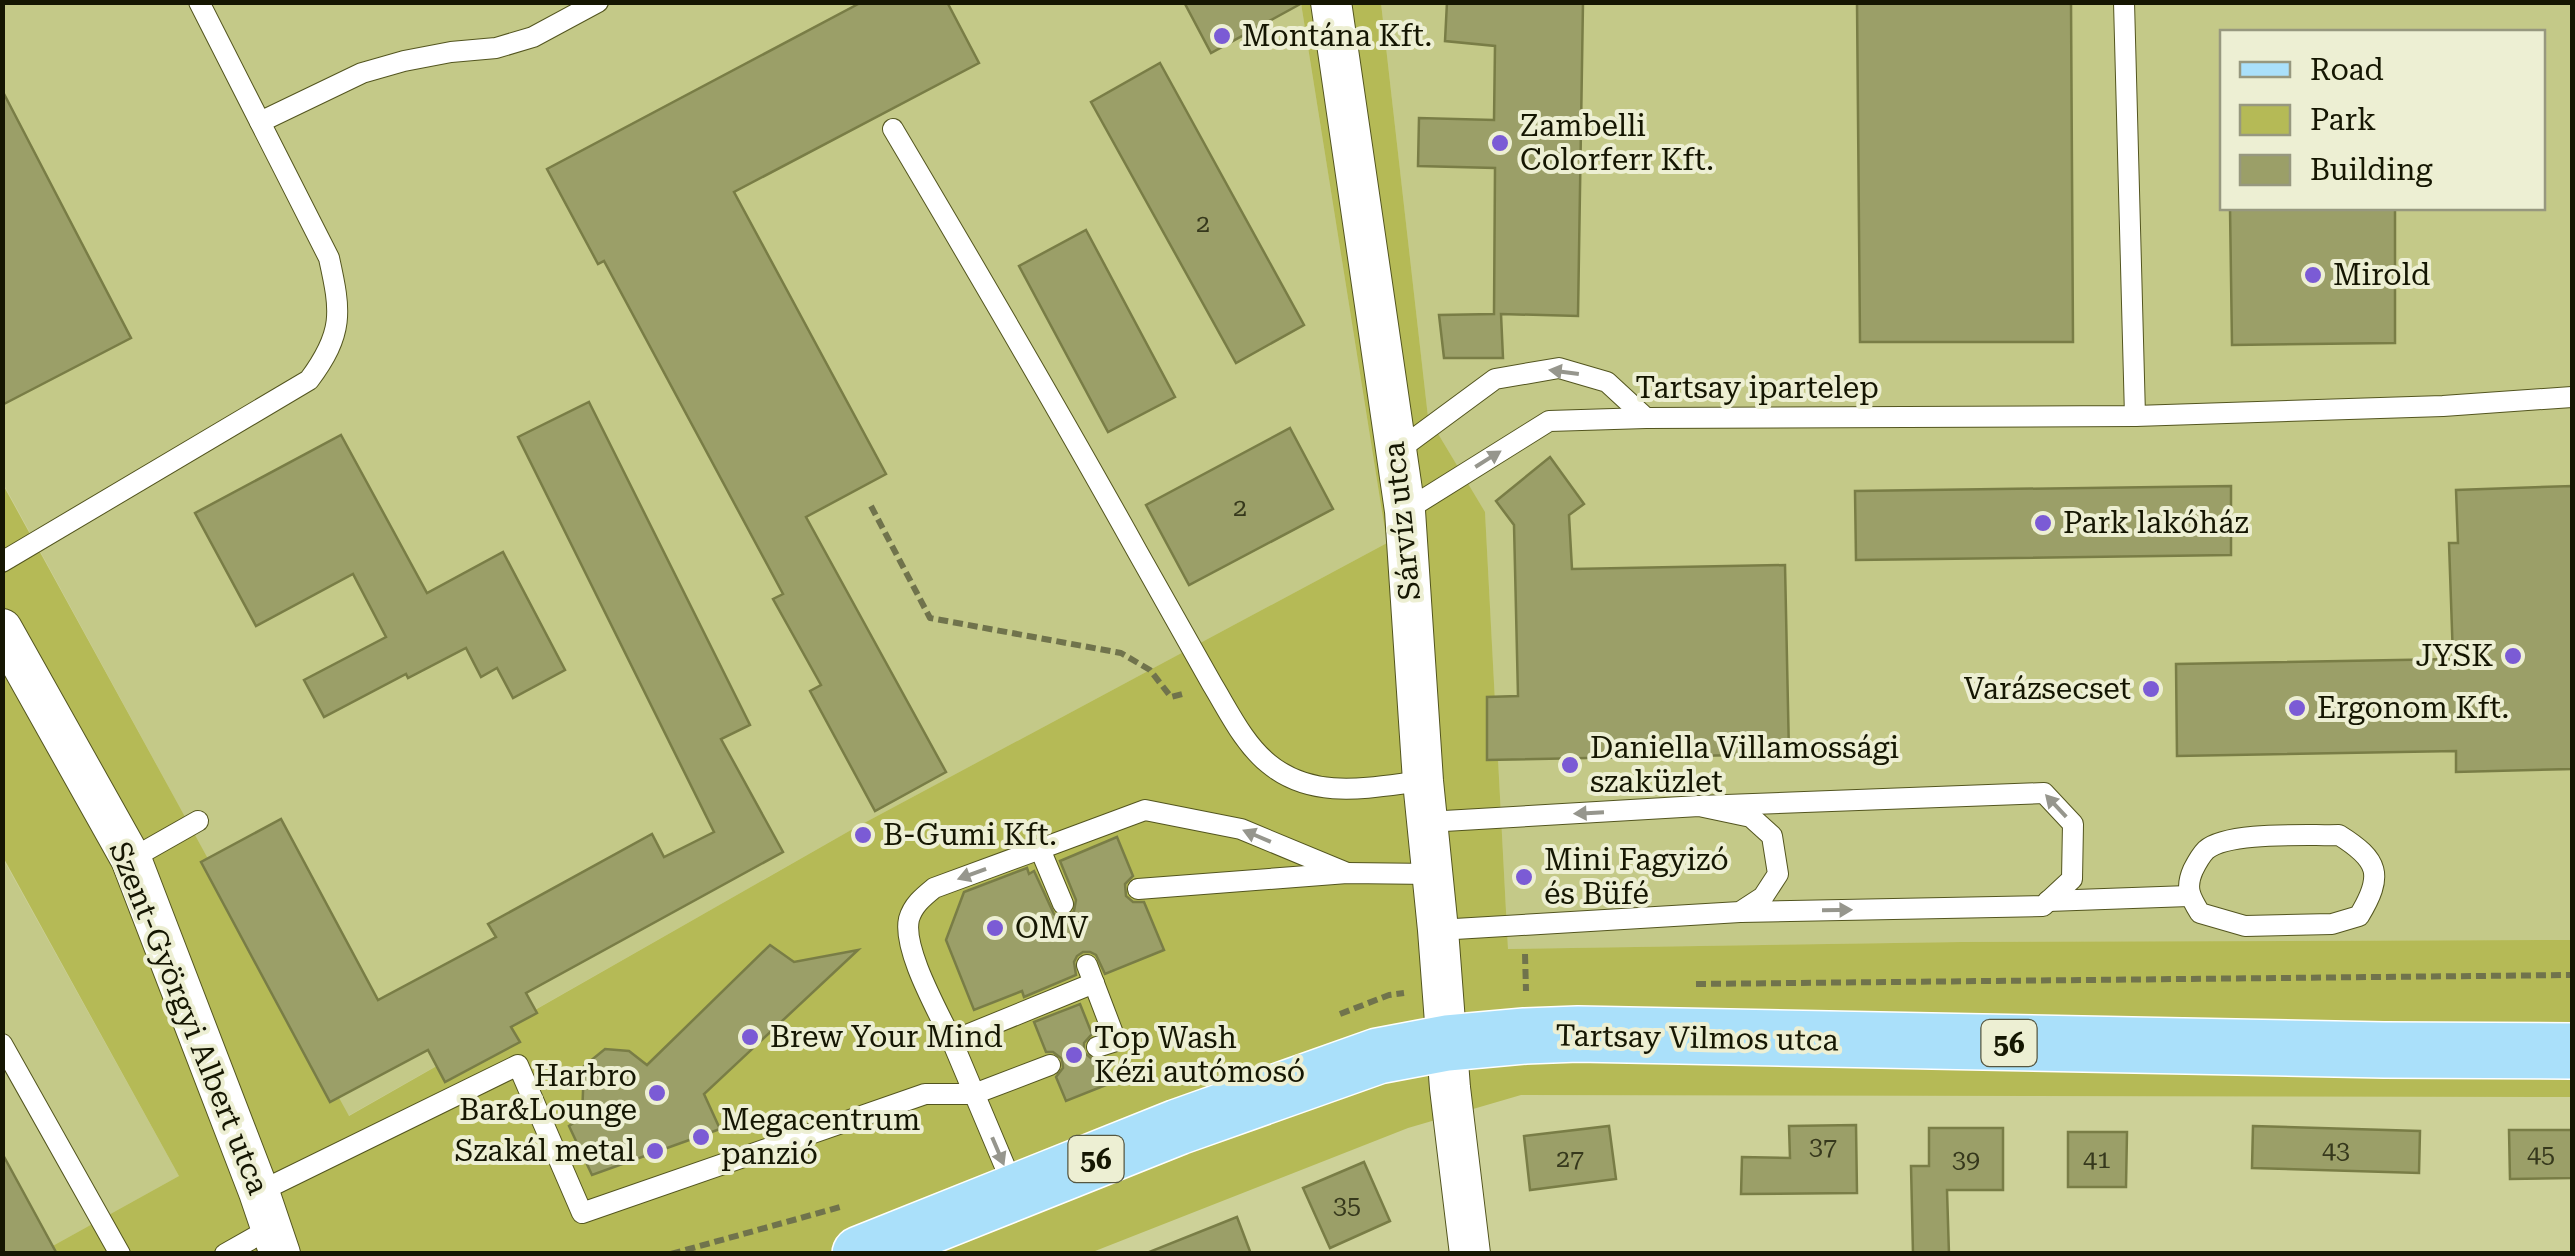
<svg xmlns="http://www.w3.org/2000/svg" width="2575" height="1256" font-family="'Roboto Serif',serif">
  <rect width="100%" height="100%" fill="#cdd198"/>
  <g fill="#c4c988" fill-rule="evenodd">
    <polygon points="2,3 1301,3 1387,543 851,830 348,1116 3,483"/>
    <path d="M1381,3H2572V940L1962,942L1508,949L1485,513L1428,417ZM2222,32H2542V208H2222Z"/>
    <polygon points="2,857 179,1176 40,1253 3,1253"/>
  </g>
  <polygon fill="#b5ba56" points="1301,3 1381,3 1428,417 1485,512 1508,949 1962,942 2572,940 2572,1097 1521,1095 1408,1128 1090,1253 40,1253 179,1176 3,857 2,483 349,1116 851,830 1387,543"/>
  <g fill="#9b9f68" stroke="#797d46" stroke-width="2.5">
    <polygon points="862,2 947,2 979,63 734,192 886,474 806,517 946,772 875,811 810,691 821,685 773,599 783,594 604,261 598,264 547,169"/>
    <polygon points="1184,2 1304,2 1211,53"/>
    <polygon points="1447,2 1583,2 1578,316 1501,314 1503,358 1444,358 1439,315 1494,314 1495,168 1418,166 1419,118 1494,120 1495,46 1445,41"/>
    <polygon points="1857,2 2071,2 2073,342 1860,342"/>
    <polygon points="1160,63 1304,325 1236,363 1091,102"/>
    <polygon points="2,90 131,338 2,405"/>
    <polygon points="2230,208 2395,208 2395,343 2232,345"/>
    <polygon points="1086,230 1175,397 1108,432 1019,266"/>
    <polygon points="589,402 750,725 721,739 783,852 526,993 537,1013 511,1027 520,1042 445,1082 428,1050 330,1102 201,862 281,819 378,1000 496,937 488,924 652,834 664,857 714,832 518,437"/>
    <polygon points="1290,428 1333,509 1189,585 1146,505"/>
    <polygon points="341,435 427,593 503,552 565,670 513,698 497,668 481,677 466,648 408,678 406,674 324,717 304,680 386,637 353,574 256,626 195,513"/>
    <polygon points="1550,457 1584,504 1569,515 1572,569 1785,565 1789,754 1487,760 1487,697 1518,696 1514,525 1496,501"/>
    <polygon points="2231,486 2231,555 1856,560 1855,491"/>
    <polygon points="2572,486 2572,769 2456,772 2456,751 2177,756 2176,664 2453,659 2449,543 2458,543 2456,490"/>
    <polygon points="1117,837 1133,876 1125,884 1126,896 1133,902 1144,902 1164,950 1105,974 1096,955 1090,952 1083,952 1077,956 1074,962 1076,975 1024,997 1022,991 974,1010 946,940 964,892 1027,868 1029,874 1034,871 1054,914 1060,917 1067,917 1074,911 1076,900 1060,861"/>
    <polygon points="770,945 794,962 858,950 704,1094 720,1129 592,1175 569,1126 582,1117 584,1066 605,1049 629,1051 647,1065"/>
    <polygon points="1080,1004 1092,1034 1084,1043 1084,1052 1093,1060 1102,1060 1111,1083 1066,1101 1056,1077 1063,1068 1062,1059 1053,1052 1046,1052 1034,1022"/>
    <polygon points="1856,1125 1857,1193 1741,1194 1742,1157 1790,1158 1789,1126"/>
    <polygon points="1609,1126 1616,1179 1530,1190 1524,1136"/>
    <polygon points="2253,1126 2420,1131 2419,1173 2252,1168"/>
    <polygon points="1929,1128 2003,1128 2003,1190 1947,1190 1949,1254 1913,1254 1911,1166 1929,1166"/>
    <polygon points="2509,1130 2572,1130 2572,1178 2510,1179"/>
    <polygon points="2068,1132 2127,1132 2126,1187 2068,1187"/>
    <polygon points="2,1153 57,1254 2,1254"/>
    <polygon points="1364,1162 1390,1221 1330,1248 1303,1188"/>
    <polygon points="1237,1217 1251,1254 1149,1254 1149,1252"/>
  </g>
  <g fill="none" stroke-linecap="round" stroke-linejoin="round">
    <defs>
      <g id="lane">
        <polyline points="2124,2 2135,416"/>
        <polyline points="260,122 362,73 404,61 451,52 496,48 533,37 598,2"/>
        <path d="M893,129C976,269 1058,409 1137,551C1162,596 1187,640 1212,684C1229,712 1244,744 1269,764C1314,801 1371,787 1423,781"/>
        <polyline points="1396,452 1495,379 1559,368 1607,382 1646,418"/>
        <polyline points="1405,511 1549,421 1646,418 2135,416 2443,406 2572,397"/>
        <path d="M2,562L309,380C344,333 341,312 329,258L199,2"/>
        <polyline points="1699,806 2044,793 2073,824 2072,879 2043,906 1740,912"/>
        <polyline points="1427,822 1699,806 1751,817 1772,836 1778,874 1763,897 1740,912 1438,930"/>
        <path d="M2339,835C2379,860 2384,875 2359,916L2332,924L2245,926L2200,913C2190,897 2185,888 2193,870C2196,864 2201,855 2206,850C2228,831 2308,836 2339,835Z"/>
        <polyline points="1040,849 1145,810 1241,829 1347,873"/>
        <polyline points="131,859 198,821"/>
        <polyline points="1138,889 1347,873 1432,874"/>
        <polyline points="2048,901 2189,896"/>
        <polyline points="1087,965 1116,1041 1097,1047"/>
        <path d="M952,1041C939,1013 902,949 909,919C913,905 923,897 934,888L1040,849L1063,904"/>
        <polyline points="2,1044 120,1254"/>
        <polyline points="1014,1188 952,1041 1094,983"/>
        <polyline points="259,1192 518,1065 582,1213 925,1094 974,1094 1050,1065"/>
        <polyline points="225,1254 271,1228"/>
      </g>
      <g id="street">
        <polyline points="1331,2 1405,511 1423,781 1438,930 1450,1088 1470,1254"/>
        <polyline points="2,629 131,859 259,1192 280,1254"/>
      </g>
      <polyline id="primary" points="860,1254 1178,1127 1378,1056 1447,1043 1525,1036 1578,1034 2384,1050 2572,1051"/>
    </defs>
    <use href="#lane" stroke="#53551f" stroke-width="22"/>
    <use href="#street" stroke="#53551f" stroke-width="42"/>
    <use href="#primary" stroke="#fff" stroke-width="58"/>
    <g stroke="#70734c" stroke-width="6" stroke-dasharray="10 5" stroke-linecap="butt">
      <polyline points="871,506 930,618 1121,653 1150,670 1171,697 1186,693"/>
      <polyline points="1525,954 1526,991"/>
      <polyline points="1696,984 2572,975"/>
      <polyline points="1340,1014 1389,995 1404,993"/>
      <polyline points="671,1254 844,1206"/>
    </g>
    <use href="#lane" stroke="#fff" stroke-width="20"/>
    <use href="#street" stroke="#fff" stroke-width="40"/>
    <use href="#primary" stroke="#aae0fa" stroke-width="55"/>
  </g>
  <defs><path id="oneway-solid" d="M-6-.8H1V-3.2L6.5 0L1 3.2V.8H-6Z" transform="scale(2.5)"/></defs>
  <g fill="#96968d">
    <use href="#oneway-solid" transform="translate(1564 372) rotate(-172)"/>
    <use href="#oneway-solid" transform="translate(1488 459) rotate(-32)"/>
    <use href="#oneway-solid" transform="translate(2056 806) rotate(-133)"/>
    <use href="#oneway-solid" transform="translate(1589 813) rotate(177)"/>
    <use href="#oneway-solid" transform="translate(1257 836) rotate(-157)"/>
    <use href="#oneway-solid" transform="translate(972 874) rotate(160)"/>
    <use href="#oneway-solid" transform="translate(1837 910) rotate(-1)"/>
    <use href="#oneway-solid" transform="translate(998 1151) rotate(67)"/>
  </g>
  <g fill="#7b5bd5" stroke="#edefd3" stroke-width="4">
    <circle cx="1222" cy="36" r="10"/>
    <circle cx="1500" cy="143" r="10"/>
    <circle cx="2313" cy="275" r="10"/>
    <circle cx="2043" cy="523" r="10"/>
    <circle cx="2513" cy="656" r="10"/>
    <circle cx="2151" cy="689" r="10"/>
    <circle cx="2297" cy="708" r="10"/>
    <circle cx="1570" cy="765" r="10"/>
    <circle cx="863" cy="835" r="10"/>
    <circle cx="1524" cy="877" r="10"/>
    <circle cx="995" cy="928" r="10"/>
    <circle cx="750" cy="1037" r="10"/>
    <circle cx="1074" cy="1055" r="10"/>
    <circle cx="657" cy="1093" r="10"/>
    <circle cx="701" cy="1137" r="10"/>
    <circle cx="655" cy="1151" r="10"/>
  </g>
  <g text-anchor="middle" stroke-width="8" stroke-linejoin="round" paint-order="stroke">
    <g font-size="25" fill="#36381c">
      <text x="1203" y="232">2</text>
      <text x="1240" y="516">2</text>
      <text x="1823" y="1155">37</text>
      <text x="2336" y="1159">43</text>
      <text x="2541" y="1163">45</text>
      <text x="1570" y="1167">27</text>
      <text x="1966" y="1168">39</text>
      <text x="2097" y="1168">41</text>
      <text x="1347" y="1214">35</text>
    </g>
    <g fill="#edefd3" stroke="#565741" stroke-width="2.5">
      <rect x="1981.5" y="1020" width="55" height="46" rx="8"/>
      <rect x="1068.5" y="1136" width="55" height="46" rx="8"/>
    </g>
    <g font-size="28" font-weight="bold" fill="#151602">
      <text x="2009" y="1053">56</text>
      <text x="1096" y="1169">56</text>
    </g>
    <g font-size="30" fill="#151602" stroke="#edefd3" text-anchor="start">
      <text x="1242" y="46">Montána Kft.</text>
      <text x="1520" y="136">Zambelli<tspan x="1520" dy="34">Colorferr Kft.</tspan></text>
      <text x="2333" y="285">Mirold</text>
      <text x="2063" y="533">Park lakóház</text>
      <text x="2493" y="666" text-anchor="end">JYSK</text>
      <text x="2131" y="699" text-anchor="end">Varázsecset</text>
      <text x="2317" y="718">Ergonom Kft.</text>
      <text x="1590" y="758">Daniella Villamossági<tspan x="1590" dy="34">szaküzlet</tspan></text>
      <text x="883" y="845">B-Gumi Kft.</text>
      <text x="1544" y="870">Mini Fagyizó<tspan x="1544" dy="34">és Büfé</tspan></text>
      <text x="1015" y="938">OMV</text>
      <text x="770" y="1047">Brew Your Mind</text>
      <text x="1094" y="1048">Top Wash<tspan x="1094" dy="34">Kézi autómosó</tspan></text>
      <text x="637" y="1086" text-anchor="end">Harbro<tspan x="637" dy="34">Bar&amp;Lounge</tspan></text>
      <text x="721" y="1130">Megacentrum<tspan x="721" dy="34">panzió</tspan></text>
      <text x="635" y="1161" text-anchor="end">Szakál metal</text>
    </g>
    <g font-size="30" fill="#151602" stroke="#edefd3">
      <text x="1757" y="398">Tartsay ipartelep</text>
      <text transform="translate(1402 521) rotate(-96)" y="10">Sárvíz utca</text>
      <text transform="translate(189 1018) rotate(68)" y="10">Szent-Györgyi Albert utca</text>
      <text transform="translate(1697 1038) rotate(1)" y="10">Tartsay Vilmos utca</text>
    </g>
  </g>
  <rect width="2575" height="1256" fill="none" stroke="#151602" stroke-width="10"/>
  <rect x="2220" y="30" width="325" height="180" fill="#edefd3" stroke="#97987f" stroke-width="2.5"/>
  <rect x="2240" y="62" width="50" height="15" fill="#aae0fa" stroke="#97987f" stroke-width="2.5"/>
  <text x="2310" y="80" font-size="30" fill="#151602">Road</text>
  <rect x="2240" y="105" width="50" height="30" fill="#b5ba56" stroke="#97987f" stroke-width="2.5"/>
  <text x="2310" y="130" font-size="30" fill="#151602">Park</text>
  <rect x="2240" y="155" width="50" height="30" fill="#9b9f68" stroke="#97987f" stroke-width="2.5"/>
  <text x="2310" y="180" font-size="30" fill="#151602">Building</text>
</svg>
